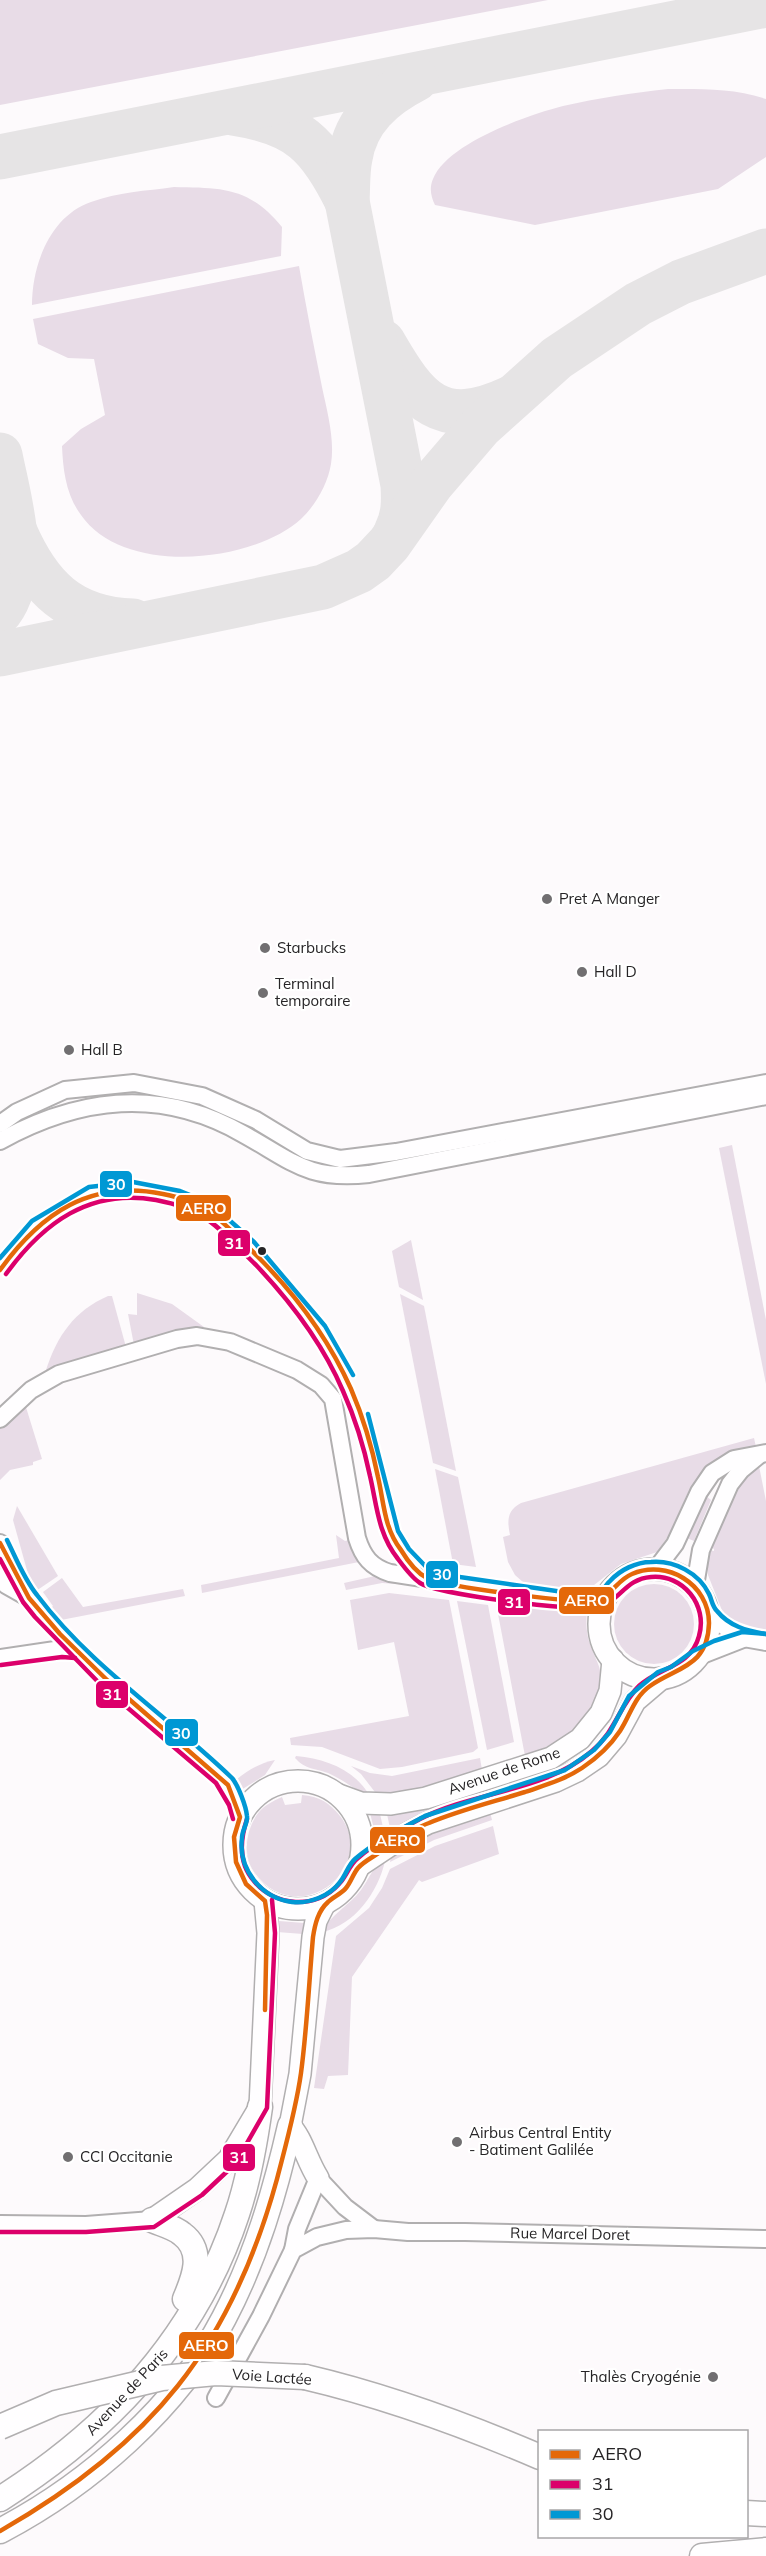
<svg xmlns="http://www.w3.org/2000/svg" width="766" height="2556" font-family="Mulish,sans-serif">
  <rect width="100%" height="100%" fill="#fdfafc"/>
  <g fill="#e8dce7">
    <polygon points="0,0 548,0 0,105"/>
    <path d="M668,89C701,89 734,88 766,99V157L718,189L535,225L435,205C431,197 429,188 433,179C447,143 528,115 563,106C598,98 632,93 668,89Z"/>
    <path d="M174,187C223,188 249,187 282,227L281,256L32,305C32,265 50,216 91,202C118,192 146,191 174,187Z"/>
    <path d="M299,266C306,307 314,347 322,387C327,411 335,439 331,464C328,483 316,505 301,519C251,564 123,576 81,515C66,495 63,470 62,446L81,429L105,415L94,359L68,358L38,344L33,319Z"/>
    <polygon points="732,1145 766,1320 766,1384 719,1148"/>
    <polygon points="411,1240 423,1300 399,1287 392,1251"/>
    <polygon points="137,1293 172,1304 204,1327 182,1329 134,1345 128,1314 137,1315"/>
    <polygon points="400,1294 424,1306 456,1471 433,1463"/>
    <path d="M108,1296H112L126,1347L46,1370C57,1336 74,1311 108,1296Z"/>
    <polygon points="25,1404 42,1459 33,1462 33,1465 10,1470 0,1480 0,1426"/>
    <path d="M754,1438L756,1447L706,1470L689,1490L669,1535L657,1552L621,1564L589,1589L568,1592L533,1587L524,1583L515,1575L508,1562L503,1537L510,1535C507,1521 507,1510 521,1503Z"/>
    <path d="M759,1466L766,1501V1632L740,1627L723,1613L708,1575L707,1562L709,1550L714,1551V1549L711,1547C722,1521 731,1478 759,1466Z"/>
    <polygon points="435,1469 458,1477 476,1567 453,1564"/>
    <polygon points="706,1496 711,1500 694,1541 687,1538"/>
    <polygon points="17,1506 58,1576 36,1591 30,1581 13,1520"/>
    <polygon points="336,1535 345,1541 350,1540 352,1551 359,1562 202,1593 201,1585 339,1558"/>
    <polygon points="375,1576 412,1585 382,1583 346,1590 344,1583"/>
    <polygon points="62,1578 83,1607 183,1589 185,1596 61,1620 50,1609 53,1606 43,1592"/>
    <circle cx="654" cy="1624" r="40"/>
    <polygon points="389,1593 449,1600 478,1748 473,1752 402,1767 380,1769 322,1747 291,1745 290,1738 409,1716 394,1642 358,1650 350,1600"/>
    <path d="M495,1598L587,1611C586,1623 586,1633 590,1644C593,1654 599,1663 601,1674C607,1719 559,1743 525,1756Z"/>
    <polygon points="457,1601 488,1605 514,1742 487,1750"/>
    <path d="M296,1756C326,1759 354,1769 370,1796C353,1789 344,1780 328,1773C315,1768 306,1770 295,1758Z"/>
    <polygon points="480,1758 482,1770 429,1787 378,1796 361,1774 351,1766 370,1773 392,1776"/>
    <path d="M275,1760L265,1775L241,1790L236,1780C248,1770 260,1763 275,1760Z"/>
    <polygon points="484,1787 486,1795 391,1833 387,1814"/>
    <path d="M302,1795C319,1796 330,1803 340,1816C380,1867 298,1933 254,1872C242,1855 246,1828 259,1812C265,1805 273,1801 282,1797L285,1805L301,1803Z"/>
    <polygon points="490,1812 492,1820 434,1840 390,1862 392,1852 425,1834"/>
    <polygon points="370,1813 380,1814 385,1836 377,1841"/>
    <polygon points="493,1826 499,1854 422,1882 419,1880 352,1977 348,2075 328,2076 324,2089 314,2088 336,1936 369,1908 382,1888 390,1869 435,1846"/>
    <path d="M385,1861C378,1892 355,1925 322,1932C331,1914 349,1906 361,1890C370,1878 371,1868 385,1861Z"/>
    <polygon points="279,1921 304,1923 303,1934 277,1932"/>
  </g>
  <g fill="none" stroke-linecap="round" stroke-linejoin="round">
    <g stroke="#e6e4e5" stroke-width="45">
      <path d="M233,113C298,123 319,144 347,201"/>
      <polyline points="0,157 766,5"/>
      <path d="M383,342C417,401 440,431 511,398"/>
      <path d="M0,455C9,501 31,570 0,612"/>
      <path d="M15,532C39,587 70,619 133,621"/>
      <path d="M396,532C404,516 404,502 403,485L347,201C348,187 347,172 350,158C356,119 383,96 416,79"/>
      <polyline points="0,654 323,587 359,571 373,561 389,544 432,483 480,427 557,358 638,304 681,282 766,251"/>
    </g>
    <defs>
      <g id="minor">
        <polyline points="0,1124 17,1112 65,1090 134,1083 202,1096 256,1120 307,1151 340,1159 396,1152 766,1083"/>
        <path d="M0,1141C80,1097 161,1087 243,1134C292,1161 308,1181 369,1174L766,1096"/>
        <path d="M0,1419L31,1390L59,1374L177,1339L197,1336L230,1342L297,1370L321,1385L333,1399L357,1538C363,1557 371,1567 390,1573L577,1602L589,1601L607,1596"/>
        <polyline points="0,1543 29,1598 40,1612 107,1680 222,1778 236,1802 240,1817"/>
        <polyline points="656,1569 675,1544 699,1492 712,1473 734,1459 766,1453"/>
        <polyline points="0,1577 6,1585 29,1598"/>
        <polyline points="695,1586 701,1550 730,1484 741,1470 758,1456"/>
        <polyline points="708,1614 738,1637 766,1642"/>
        <polyline points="697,1657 743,1639"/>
        <polyline points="0,1658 62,1649 76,1651"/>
        <polyline points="318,2178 345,2207 374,2229"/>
        <polyline points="0,2224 86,2225 152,2220"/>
        <polyline points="293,2250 297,2229 318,2178"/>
        <polyline points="216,2398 261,2316 293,2250 317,2237 346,2230 374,2229 408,2232 465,2232 766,2239"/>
      </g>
      <g id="major">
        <circle cx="654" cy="1624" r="55"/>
        <circle cx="298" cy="1845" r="64"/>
        <polyline points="339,1795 361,1803 391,1804 426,1798 551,1758 580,1739 601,1713 610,1691 613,1660"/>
        <polyline points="359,1866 407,1834 428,1823 556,1781 577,1771 599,1756 616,1736 635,1701 662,1678"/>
        <path d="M318,2178C307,2161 302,2138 290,2126L300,2074L313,1937L316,1921L324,1905"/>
        <polyline points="152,2220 197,2189 229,2159 260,2107 268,1933 265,1901"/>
      </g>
      <g id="highway">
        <path d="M152,2220C161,2224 174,2227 182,2234C205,2251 194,2278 185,2299"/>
        <path d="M305,2377C386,2396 463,2424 540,2457"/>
        <path d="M0,2499C109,2430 196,2339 237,2214C249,2179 255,2143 260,2107"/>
        <polyline points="746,2513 766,2514"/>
        <path d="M0,2531C88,2485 178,2407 224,2318C256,2257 275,2192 290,2126"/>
        <polyline points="702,2556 766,2550"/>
      </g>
    </defs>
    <use href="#minor" stroke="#b1afb0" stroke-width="20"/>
    <use href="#major" stroke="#b1afb0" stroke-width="24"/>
    <use href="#highway" stroke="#b1afb0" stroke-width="27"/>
    <use href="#minor" stroke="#fffeff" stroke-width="16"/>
    <use href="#major" stroke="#fffeff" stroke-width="21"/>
    <use href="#highway" stroke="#fffeff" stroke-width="24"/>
    <defs>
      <polyline id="highway-bridge" points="0,2427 56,2403 162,2378 216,2373 305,2377"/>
    </defs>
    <use href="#highway-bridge" stroke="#b1afb0" stroke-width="27" stroke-linecap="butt"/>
    <use href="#highway-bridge" stroke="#fffeff" stroke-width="24"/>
    <defs>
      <g id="bus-1">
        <path d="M0,1270C41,1213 91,1179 163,1194C178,1197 194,1201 207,1210C227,1224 246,1245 263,1262C299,1299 330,1342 351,1389C363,1417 372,1447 378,1477C384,1503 384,1528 401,1550C407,1560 417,1573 427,1578C446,1587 575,1604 595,1600C611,1597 617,1580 632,1574C667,1559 709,1584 709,1623C708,1667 677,1667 650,1686C634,1697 630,1716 620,1731C610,1746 597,1758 582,1768C564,1780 545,1785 525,1792C493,1802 460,1810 429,1823C412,1829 398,1840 383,1850C375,1856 364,1861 358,1868C353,1874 351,1882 346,1888C341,1894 333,1897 328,1902C318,1911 315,1924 313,1937C309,1982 307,2028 301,2073C296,2109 286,2144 277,2179C231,2347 151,2445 0,2531"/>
        <polyline points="0,1543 29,1598 60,1634 107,1680 228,1785 240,1817 234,1837 236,1862 246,1884 265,1901 267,1915 265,2010"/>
      </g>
      <g id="bus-2">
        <path d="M6,1274C43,1223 90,1188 156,1200C171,1203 189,1207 202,1216C222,1228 239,1249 256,1265C291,1302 323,1344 343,1391C355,1418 364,1447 370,1476C377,1506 378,1534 398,1559C404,1567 412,1578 420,1583C437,1594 575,1612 596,1607C620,1603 624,1579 651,1577C683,1574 708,1605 699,1636C691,1667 659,1667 639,1686C620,1704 616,1731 592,1751C545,1792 474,1791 420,1819C399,1830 376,1842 358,1858C349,1865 347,1876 339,1884C316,1910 275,1907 254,1881C238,1863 240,1840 247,1819"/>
        <polyline points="0,1559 23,1602 35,1617 102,1686 216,1783 229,1805 233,1819"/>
        <polyline points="1,1665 62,1657 75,1658"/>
        <polyline points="0,2232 86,2232 154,2227 202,2195 235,2164 267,2108 275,1933 272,1900"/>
      </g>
      <g id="bus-3">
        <polyline points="0,1258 32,1221 89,1187 133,1182 180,1191 210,1203 254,1242 325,1326 353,1375"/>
        <path d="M368,1414L398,1531L409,1549L432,1573L577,1594C585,1594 593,1594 600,1591C605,1589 606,1584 610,1581C620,1570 636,1562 651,1562C674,1560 699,1573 709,1594C712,1600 712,1606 717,1611C729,1626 747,1631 766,1634"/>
        <path d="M7,1540C16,1558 24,1579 37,1595C91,1667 168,1716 232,1778C238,1785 246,1806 247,1816C248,1823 242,1830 242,1838C238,1869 261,1898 292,1902C309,1904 330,1896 340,1882C346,1875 348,1865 355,1859C375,1842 401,1829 425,1816L565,1770L594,1750L610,1732L629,1696L658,1672L671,1667L693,1651L714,1641L742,1632L766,1634"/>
      </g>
    </defs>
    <use href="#bus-1" stroke="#fff" stroke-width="9"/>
    <use href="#bus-2" stroke="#fff" stroke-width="9"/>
    <use href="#bus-3" stroke="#fff" stroke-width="9"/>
    <use href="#bus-1" stroke="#e46809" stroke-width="4.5"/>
    <use href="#bus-2" stroke="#dc006b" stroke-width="4.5"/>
    <use href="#bus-3" stroke="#0098d4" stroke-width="4.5"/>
  </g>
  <g fill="#716f71" stroke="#fff" stroke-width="2">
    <circle cx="547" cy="899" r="6"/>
    <circle cx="265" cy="948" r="6"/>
    <circle cx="582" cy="972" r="6"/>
    <circle cx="263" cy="993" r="6"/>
    <circle cx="69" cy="1050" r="6"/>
    <circle cx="457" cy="2142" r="6"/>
    <circle cx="68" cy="2157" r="6"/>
    <circle cx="713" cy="2377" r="6"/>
  </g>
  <circle fill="#262426" stroke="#fff" stroke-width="2" cx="262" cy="1251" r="5"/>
  <g text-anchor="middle" stroke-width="4.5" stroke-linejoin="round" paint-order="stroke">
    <g font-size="15" fill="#262426" stroke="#fff" text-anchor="start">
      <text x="559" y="904">Pret A Manger</text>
      <text x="277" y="953">Starbucks</text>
      <text x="594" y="977">Hall D</text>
      <text x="275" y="989">Terminal<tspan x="275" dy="17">temporaire</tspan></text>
      <text x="81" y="1055">Hall B</text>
      <text x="469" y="2138">Airbus Central Entity<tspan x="469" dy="17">- Batiment Galilée</tspan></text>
      <text x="80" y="2162">CCI Occitanie</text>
      <text x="701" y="2382" text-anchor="end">Thalès Cryogénie</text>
    </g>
    <g font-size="15" fill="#262426" stroke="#fff">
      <text transform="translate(504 1771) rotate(-19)" y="5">Avenue de Rome</text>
      <text transform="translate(570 2234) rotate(1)" y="5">Rue Marcel Doret</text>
      <text transform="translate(272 2377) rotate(4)" y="5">Voie Lactée</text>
      <text transform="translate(127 2392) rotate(-47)" y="5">Avenue de Paris</text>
    </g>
  </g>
  <g stroke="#fff" stroke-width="2">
    <rect x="99" y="1170" width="34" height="28" rx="6" fill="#0098d4"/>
    <rect x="175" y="1194" width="57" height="28" rx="6" fill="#e46809"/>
    <rect x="217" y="1229" width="34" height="28" rx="6" fill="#dc006b"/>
    <rect x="425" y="1560" width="34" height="29" rx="6" fill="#0098d4"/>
    <rect x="558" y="1586" width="57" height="29" rx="6" fill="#e46809"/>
    <rect x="497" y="1588" width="34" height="28" rx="6" fill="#dc006b"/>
    <rect x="95" y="1680" width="34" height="29" rx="6" fill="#dc006b"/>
    <rect x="164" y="1718" width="35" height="29" rx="6" fill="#0098d4"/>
    <rect x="369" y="1826" width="57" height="28" rx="6" fill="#e46809"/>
    <rect x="222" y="2143" width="34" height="29" rx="6" fill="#dc006b"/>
    <rect x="178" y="2331" width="57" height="29" rx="6" fill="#e46809"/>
  </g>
  <g font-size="16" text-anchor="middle" font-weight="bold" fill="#fff">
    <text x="116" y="1190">30</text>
    <text x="204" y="1214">AERO</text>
    <text x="234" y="1249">31</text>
    <text x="442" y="1580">30</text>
    <text x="587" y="1606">AERO</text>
    <text x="514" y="1608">31</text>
    <text x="112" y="1700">31</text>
    <text x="181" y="1739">30</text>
    <text x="398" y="1846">AERO</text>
    <text x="239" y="2163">31</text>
    <text x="206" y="2351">AERO</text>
  </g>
  <rect x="538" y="2430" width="210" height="108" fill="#ffffff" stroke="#a8a7a8" stroke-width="1.5"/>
  <rect x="550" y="2450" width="30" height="9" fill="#e46809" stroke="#a8a7a8" stroke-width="1.5"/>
  <text x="592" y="2460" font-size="18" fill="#262426">AERO</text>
  <rect x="550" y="2480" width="30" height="9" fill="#dc006b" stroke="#a8a7a8" stroke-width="1.5"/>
  <text x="592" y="2490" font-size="18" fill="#262426">31</text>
  <rect x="550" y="2510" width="30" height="9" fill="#0098d4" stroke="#a8a7a8" stroke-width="1.5"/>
  <text x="592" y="2520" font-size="18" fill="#262426">30</text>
</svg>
